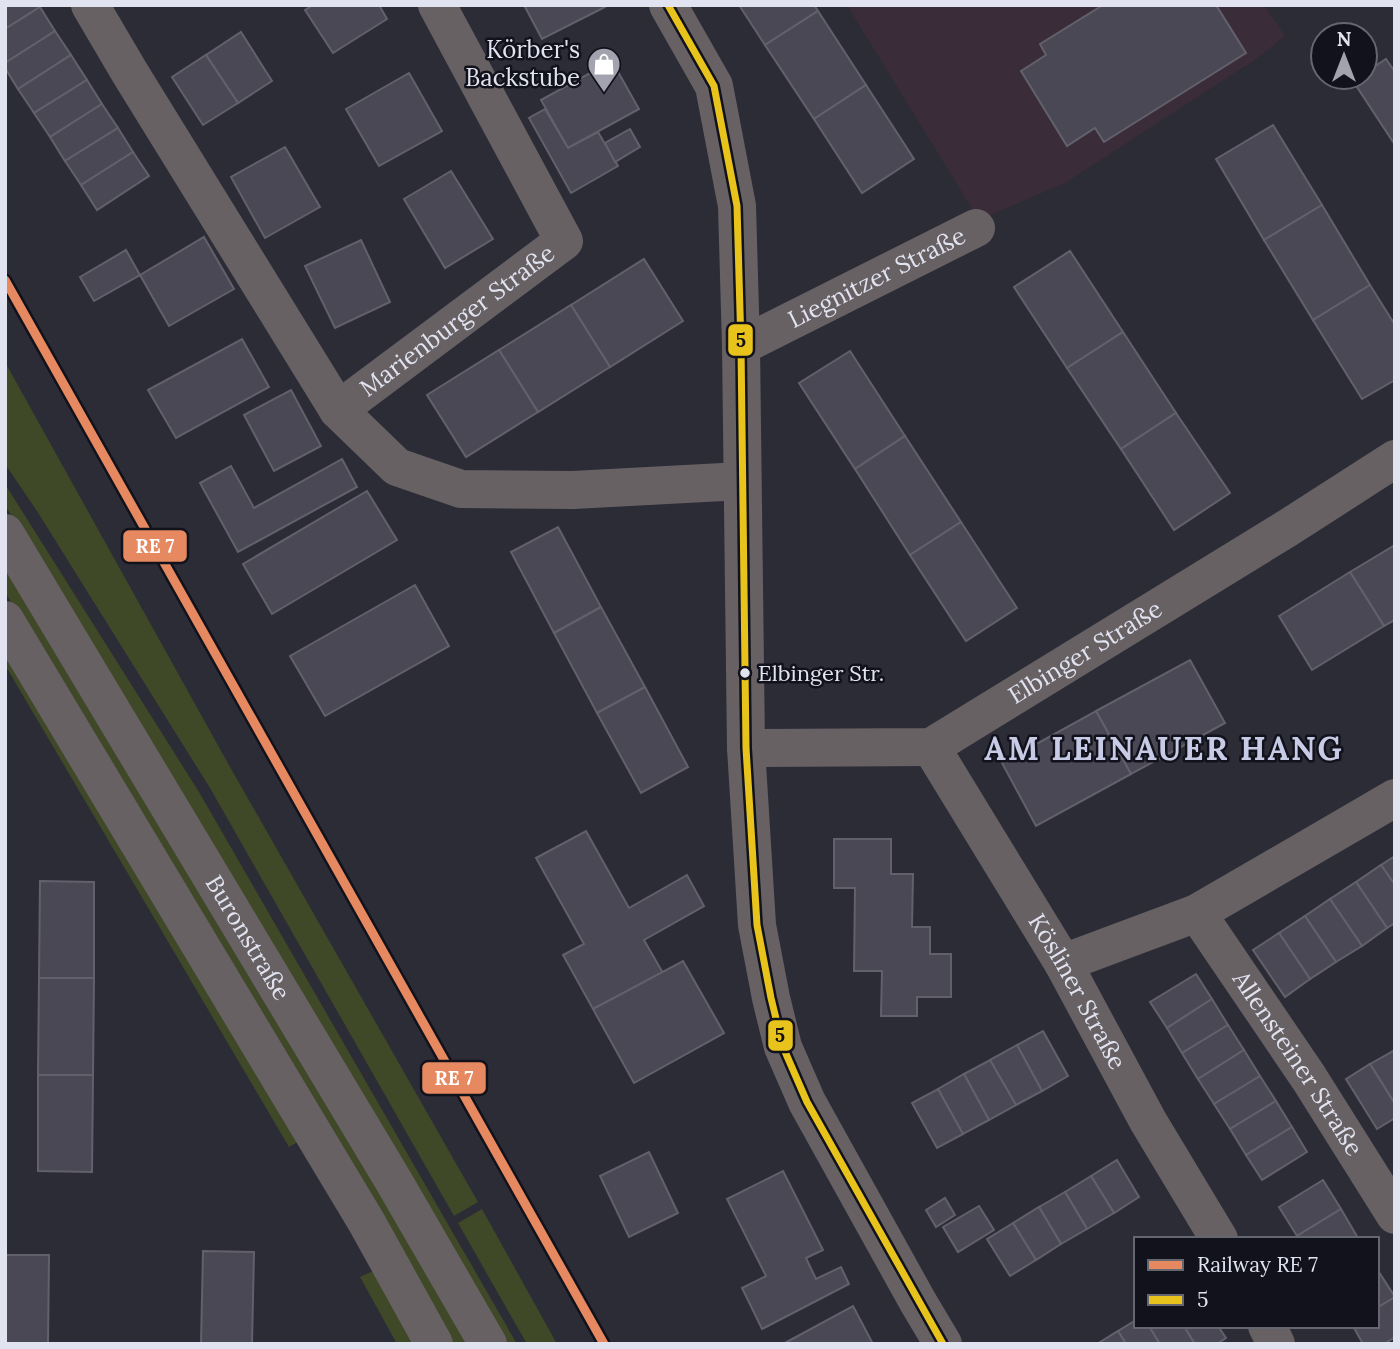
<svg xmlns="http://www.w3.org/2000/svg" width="1400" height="1349" font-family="Lora,serif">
  <rect width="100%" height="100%" fill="#2c2c37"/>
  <polygon fill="#3a2c38" points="847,5 1264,5 1285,36 1253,61 1065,183 979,220"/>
  <g fill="#3f4827">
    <polygon points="5,362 230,767 478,1202 454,1216 210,788 37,511 5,464"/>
    <polygon points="5,484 199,792 517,1344 505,1344 405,1173 5,505"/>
    <polygon points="5,561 469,1344 451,1344 401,1256 5,592"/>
    <polygon points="5,647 301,1140 289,1147 5,665"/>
    <polygon points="482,1209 557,1344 527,1344 458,1223"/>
    <polygon points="373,1271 413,1344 397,1344 360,1277"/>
  </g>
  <g fill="#4a4855" stroke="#62616b" stroke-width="2">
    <polygon points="5,5 39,5 40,7 5,29"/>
    <polygon points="313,5 379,5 387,19 333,53 305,10"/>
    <polygon points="524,5 604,5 605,7 542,39"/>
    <polygon points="739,5 814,5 818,11 765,45"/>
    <polygon points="1103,5 1216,5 1246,53 1104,142 1095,128 1067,146 1021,71 1046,55 1040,44"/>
    <polygon points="40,7 55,31 5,63 5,29"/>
    <polygon points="818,11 866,85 814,119 765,45"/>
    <polygon points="55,31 71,55 18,89 5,68 5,63"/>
    <polygon points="241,32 272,81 238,103 206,55"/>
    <polygon points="71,55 87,80 34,113 18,89"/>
    <polygon points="206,55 238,103 203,125 172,77"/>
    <polygon points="1386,59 1395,72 1395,145 1353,81 1359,77 1365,77 1365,73"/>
    <polygon points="612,61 639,109 568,148 541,100"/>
    <polygon points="409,73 442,131 379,166 346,109"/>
    <polygon points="87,80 102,104 50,137 34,113"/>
    <polygon points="866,85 914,159 862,193 814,119"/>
    <polygon points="102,104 118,128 65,161 50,137"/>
    <polygon points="545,109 568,148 598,132 618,166 571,193 529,118"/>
    <polygon points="1273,125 1322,205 1264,240 1216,159"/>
    <polygon points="118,128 133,152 81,185 65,161"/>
    <polygon points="630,129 640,147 615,162 605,143"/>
    <polygon points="285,147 320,207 265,238 231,177"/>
    <polygon points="133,152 149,176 97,210 81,185"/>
    <polygon points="451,171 493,239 445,268 404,199"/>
    <polygon points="1322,205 1370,285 1313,320 1264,240"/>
    <polygon points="204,237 234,289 169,326 140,275"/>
    <polygon points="361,240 390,302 335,328 305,266"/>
    <polygon points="126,250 140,275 94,301 80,277"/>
    <polygon points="1070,251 1123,332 1067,368 1014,287"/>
    <polygon points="644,259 683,321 610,367 571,305"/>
    <polygon points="1370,285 1395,325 1395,380 1362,399 1313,320"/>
    <polygon points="571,305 610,367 538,412 499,350"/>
    <polygon points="1123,332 1176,413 1121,449 1067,368"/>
    <polygon points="242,339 269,387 176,438 148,390"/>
    <polygon points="499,350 538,412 466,457 427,395"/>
    <polygon points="850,351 905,436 855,469 799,383"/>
    <polygon points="291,390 321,446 274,471 244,415"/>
    <polygon points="1176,413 1230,493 1174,530 1121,449"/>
    <polygon points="905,436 961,522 910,555 855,469"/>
    <polygon points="342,459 357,487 238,552 200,483 231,466 254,508"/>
    <polygon points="367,491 397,540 272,614 243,564"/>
    <polygon points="961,522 1017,608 966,641 910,555"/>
    <polygon points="558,527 601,607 554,633 511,552"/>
    <polygon points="1395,545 1395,620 1384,626 1350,572"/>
    <polygon points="1350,572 1384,626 1312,670 1279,616"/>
    <polygon points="415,585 449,646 325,716 290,656"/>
    <polygon points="601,607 645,687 597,713 554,633"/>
    <polygon points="1190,660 1225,723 1131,774 1096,711"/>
    <polygon points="645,687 688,767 641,793 597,713"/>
    <polygon points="1096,711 1131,774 1036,826 1002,763"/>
    <polygon points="586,831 629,908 687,875 704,906 644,940 663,973 593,1009 563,955 584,944 536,858"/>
    <polygon points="834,839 891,839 891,874 913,874 912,927 930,927 930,954 951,954 951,997 917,997 917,1016 881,1016 882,971 854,971 855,888 834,888"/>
    <polygon points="1395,856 1395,885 1381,865"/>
    <polygon points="1381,865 1395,885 1395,923 1387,928 1356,882"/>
    <polygon points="40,881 94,882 94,978 39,978"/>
    <polygon points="1356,882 1387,928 1362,946 1330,899"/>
    <polygon points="1330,899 1362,946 1336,962 1305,916"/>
    <polygon points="1305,916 1336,962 1310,979 1279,933"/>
    <polygon points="1279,933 1310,979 1285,997 1253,950"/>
    <polygon points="683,961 724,1033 634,1083 593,1009"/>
    <polygon points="1196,974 1212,999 1167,1028 1150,1002"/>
    <polygon points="39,978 94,978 93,1075 38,1075"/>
    <polygon points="1212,999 1228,1025 1182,1053 1167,1028"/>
    <polygon points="1228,1025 1244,1050 1198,1079 1182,1053"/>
    <polygon points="1043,1031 1068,1076 1042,1091 1017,1045"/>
    <polygon points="1017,1045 1042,1091 1016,1105 990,1060"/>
    <polygon points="1244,1050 1260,1076 1214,1104 1198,1079"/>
    <polygon points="1395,1050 1395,1104 1370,1064"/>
    <polygon points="990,1060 1016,1105 989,1120 964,1074"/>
    <polygon points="1370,1064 1395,1104 1395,1118 1377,1129 1346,1079"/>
    <polygon points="964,1074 989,1120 963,1134 938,1089"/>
    <polygon points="38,1075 93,1075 92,1172 38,1171"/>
    <polygon points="1260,1076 1276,1101 1230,1129 1214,1104"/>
    <polygon points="938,1089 963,1134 937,1148 912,1103"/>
    <polygon points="1276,1101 1292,1127 1246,1155 1230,1129"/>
    <polygon points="1292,1127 1307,1152 1262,1180 1246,1155"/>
    <polygon points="649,1152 678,1213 629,1237 600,1176"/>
    <polygon points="1117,1160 1139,1197 1114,1213 1091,1176"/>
    <polygon points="783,1171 823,1250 806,1258 816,1279 841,1267 849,1284 762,1329 742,1288 766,1276 727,1199"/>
    <polygon points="1091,1176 1114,1213 1087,1229 1065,1192"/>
    <polygon points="1323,1180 1341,1209 1297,1236 1279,1207"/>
    <polygon points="1065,1192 1087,1229 1061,1244 1039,1207"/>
    <polygon points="945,1198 955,1215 936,1227 926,1210"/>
    <polygon points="979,1206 994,1230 958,1252 943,1227"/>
    <polygon points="1039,1207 1061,1244 1036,1260 1013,1223"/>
    <polygon points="1341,1209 1358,1238 1298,1239 1297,1236"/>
    <polygon points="1013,1223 1036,1260 1010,1276 987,1239"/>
    <polygon points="203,1251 254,1252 252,1344 201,1344"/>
    <polygon points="5,1255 49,1255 48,1344 5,1344"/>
    <polygon points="1377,1269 1395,1297 1377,1308"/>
    <polygon points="1395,1297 1395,1337 1384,1344 1363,1344 1353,1326 1377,1326 1377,1308"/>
    <polygon points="853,1306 873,1344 783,1344"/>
    <polygon points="1136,1320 1136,1326 1149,1326 1160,1344 1126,1344 1118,1331"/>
    <polygon points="1149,1326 1184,1326 1195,1344 1160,1344"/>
    <polygon points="1184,1326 1218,1326 1226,1338 1217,1344 1195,1344"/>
    <polygon points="1118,1331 1126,1344 1097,1344"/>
  </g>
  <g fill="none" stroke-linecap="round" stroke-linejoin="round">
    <g stroke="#676164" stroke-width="38">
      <polyline points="90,5 130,73 338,410 397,467 461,489 573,490 742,481"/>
      <polyline points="668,5 714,86 737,206 741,346 746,748 757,925 771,998 783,1047 807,1102 918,1302 943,1344"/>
      <path id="s1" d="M741,346L976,228"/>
      <path id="s2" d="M338,410L564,241L437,5"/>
      <path id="s3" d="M931,747L1063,963L1148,1121L1219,1239"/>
      <path id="s4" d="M746,748L931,747L1286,529L1395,459"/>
      <path id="s5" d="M1395,798L1197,913L1309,1078L1395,1215"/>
      <polyline points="1063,963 1197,913"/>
      <polyline points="1267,1326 1276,1344"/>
    </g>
    <g stroke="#676164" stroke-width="38">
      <path id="s6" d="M5,533L393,1180L488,1344"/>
      <polyline points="5,620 367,1223 434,1344"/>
    </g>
    <defs>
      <polyline id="bus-1" points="668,5 714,86 737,206 741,346 746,748 757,925 771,998 783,1047 807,1102 943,1344"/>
    </defs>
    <use href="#bus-1" stroke="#11121b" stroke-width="12"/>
    <use href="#bus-1" stroke="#e8c31b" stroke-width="7"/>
    <defs>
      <polyline id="rail-1" points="5,280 604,1344"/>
    </defs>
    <use href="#rail-1" stroke="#11121b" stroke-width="14"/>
    <use href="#rail-1" stroke="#e68860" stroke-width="9"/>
  </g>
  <defs>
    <symbol id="shop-pin" viewBox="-11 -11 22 30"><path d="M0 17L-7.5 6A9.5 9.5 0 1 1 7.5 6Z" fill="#a2a3af" stroke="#11121b"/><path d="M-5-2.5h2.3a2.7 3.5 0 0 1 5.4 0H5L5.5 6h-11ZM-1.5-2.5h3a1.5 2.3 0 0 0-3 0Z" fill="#fff"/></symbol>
  </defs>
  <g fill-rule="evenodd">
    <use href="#shop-pin" x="585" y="45" width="38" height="52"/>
  </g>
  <circle fill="#e1e3f0" stroke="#11121b" stroke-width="2.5" cx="745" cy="673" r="6"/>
  <g text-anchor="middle" stroke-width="5" stroke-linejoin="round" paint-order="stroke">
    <g font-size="22" fill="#e1e3f0" stroke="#11121b" text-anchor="start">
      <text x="758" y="681">Elbinger Str.</text>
    </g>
    <g font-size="24" fill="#e1e3f0" stroke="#11121b" text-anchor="end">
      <text x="580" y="58">Körber's<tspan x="580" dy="28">Backstube</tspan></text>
    </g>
    <g font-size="24" fill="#e1e3f0" stroke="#11121b">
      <text dy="8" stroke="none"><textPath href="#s1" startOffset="152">Liegnitzer Straße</textPath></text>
      <text dy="8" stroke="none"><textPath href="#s2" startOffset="149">Marienburger Straße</textPath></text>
      <text dy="8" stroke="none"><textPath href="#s4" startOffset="366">Elbinger Straße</textPath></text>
      <text dy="8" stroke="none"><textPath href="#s6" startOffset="472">Buronstraße</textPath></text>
      <text dy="8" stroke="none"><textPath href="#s3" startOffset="285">Kösliner Straße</textPath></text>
      <text dy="8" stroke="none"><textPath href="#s5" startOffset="410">Allensteiner Straße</textPath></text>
    </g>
    <g font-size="32" font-weight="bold" letter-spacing="2" fill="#c8cbe5" stroke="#11121b">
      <text x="1164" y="760">AM LEINAUER HANG</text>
    </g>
  </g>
  <g stroke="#11121b" stroke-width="2.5">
    <rect x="727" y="323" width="27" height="34" rx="7" fill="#e8c31b"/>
    <rect x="122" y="529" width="66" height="34" rx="7" fill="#e68860"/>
    <rect x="767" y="1019" width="27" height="33" rx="7" fill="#e8c31b"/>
    <rect x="421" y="1061" width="66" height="34" rx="7" fill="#e68860"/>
  </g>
  <g font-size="19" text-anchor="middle" font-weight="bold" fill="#fff">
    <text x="155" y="553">RE 7</text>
    <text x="454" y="1085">RE 7</text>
  </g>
  <g font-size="19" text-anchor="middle" font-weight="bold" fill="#111">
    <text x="741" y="347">5</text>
    <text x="780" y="1042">5</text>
  </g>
  <rect width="1400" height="1349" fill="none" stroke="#e1e3f0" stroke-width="14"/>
  <rect x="1134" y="1237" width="245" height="91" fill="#11121b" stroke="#646670" stroke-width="2"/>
  <rect x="1148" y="1260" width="35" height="10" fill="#e68860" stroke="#646670" stroke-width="2"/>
  <text x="1197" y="1272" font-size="21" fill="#e1e3f0">Railway RE 7</text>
  <rect x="1148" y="1295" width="35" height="10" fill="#e8c31b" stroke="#646670" stroke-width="2"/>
  <text x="1197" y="1307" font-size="21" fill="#e1e3f0">5</text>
  <g transform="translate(1344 56)"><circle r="33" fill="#11121b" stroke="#646670" stroke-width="2"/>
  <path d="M0-5L12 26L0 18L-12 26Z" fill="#a2a3af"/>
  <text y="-10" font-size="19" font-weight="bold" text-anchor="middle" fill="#e1e3f0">N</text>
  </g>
</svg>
